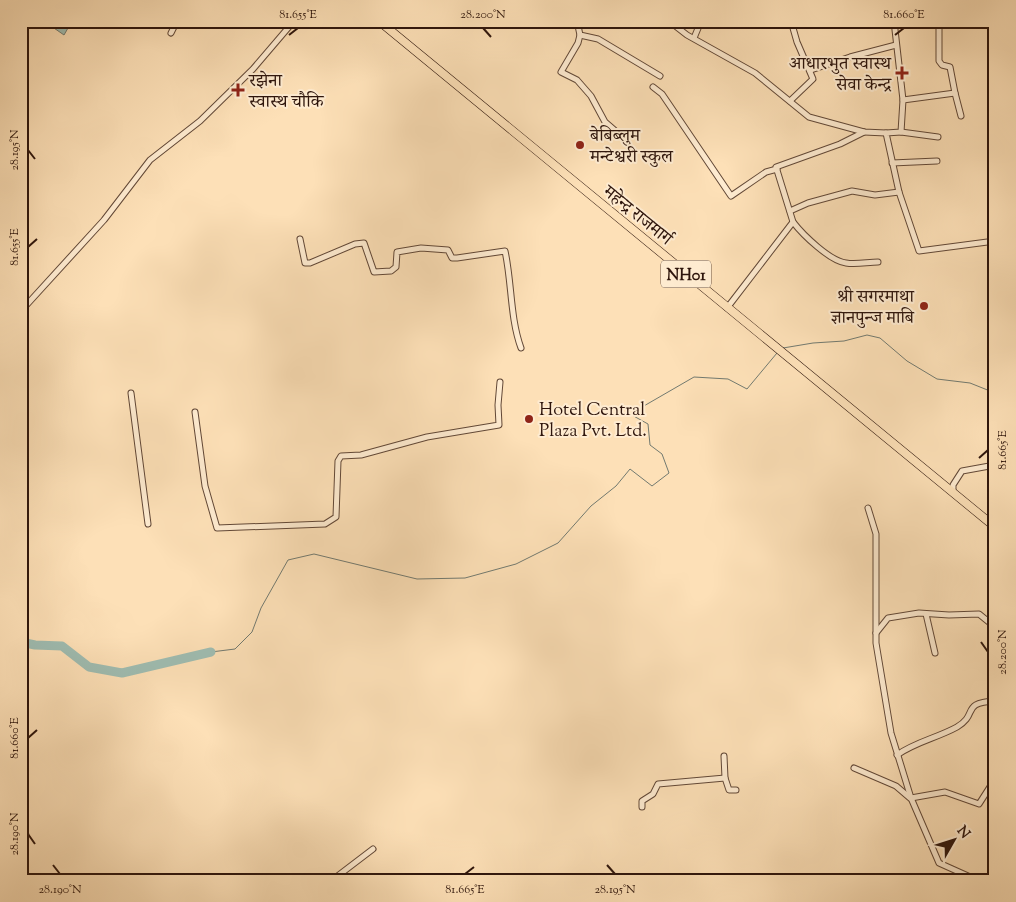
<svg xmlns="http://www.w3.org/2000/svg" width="1016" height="902" font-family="'Sorts Mill Goudy','Noto Serif Devanagari',serif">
  <rect width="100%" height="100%" fill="#fde0b7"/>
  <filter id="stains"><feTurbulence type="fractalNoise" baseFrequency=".004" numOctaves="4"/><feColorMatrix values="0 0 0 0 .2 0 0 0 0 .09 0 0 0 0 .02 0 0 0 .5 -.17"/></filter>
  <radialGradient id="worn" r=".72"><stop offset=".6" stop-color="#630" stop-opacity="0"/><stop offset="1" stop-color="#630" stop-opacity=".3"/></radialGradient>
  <polygon fill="#9fbdb2" stroke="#727a70" points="49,21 72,21 64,35 51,26"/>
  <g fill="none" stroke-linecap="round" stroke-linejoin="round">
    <g stroke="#727a70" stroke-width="1">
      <polyline points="783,348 813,343 844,341 867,335 880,338 907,361 937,379 970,383 995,393"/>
      <polyline points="211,652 235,649 252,632 261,608 288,560 314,554 417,579 465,578 516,564 558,543 591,506 616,486 630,469 652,486 669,473 662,454 650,445 648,424 630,414 694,377 728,379 747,389 777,353"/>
      <polyline points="21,836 29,834"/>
    </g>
    <polyline stroke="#9fbdb2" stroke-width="9" points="21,642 35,645 62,646 89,667 122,673 211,652"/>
    <defs>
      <g id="minor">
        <polyline points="577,21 580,35 598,39 660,76"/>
        <polyline points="669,21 687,35 755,73 809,117 864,132 886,133"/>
        <polyline points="894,21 903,100"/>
        <polyline points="939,21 939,61 942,65 950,67 955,93 903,100 901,132 886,133 899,192 919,251 995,241"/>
        <polyline points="171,33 177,21"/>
        <polyline points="580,35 578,43 561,72 577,80 591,96 605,122 620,135"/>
        <polyline points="694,38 701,21"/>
        <polyline points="811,70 850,57 896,45"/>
        <polyline points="653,87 662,94 731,196 766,172 777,169"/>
        <polyline points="955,93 961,116"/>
        <polyline points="790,101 813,79 797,42 791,21"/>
        <polyline points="901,132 938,137"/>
        <polyline points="892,163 937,161"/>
        <polyline points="790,211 808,203 852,191 875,195 899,192"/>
        <path d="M793,222C803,235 830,261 846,263C856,265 868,262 878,262"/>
        <path d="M300,239L305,263H310L355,244L364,243L374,272L391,271L396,267L397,252L421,248L448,250L452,258H457L505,251C512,283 510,318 521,348"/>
        <polyline points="21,300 25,308"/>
        <polyline points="727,308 793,222 776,167 840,144 864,132"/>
        <polyline points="21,311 104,220 150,160 200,121 253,69 294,21"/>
        <polyline points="131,393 148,524"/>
        <polyline points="195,412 205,486 217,528 325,524 336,517 338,461 341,456 361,455 427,437 499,425 498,405 500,382"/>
        <polyline points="953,492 953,485 962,471 995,465"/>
        <polyline points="868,508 876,534 876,643 891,733 911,798 939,863 968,876 972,881"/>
        <polyline points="21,600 23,608 21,608"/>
        <polyline points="926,614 935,653"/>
        <polyline points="876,633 888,618 919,613 949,615 979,614 995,627"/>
        <path d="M897,755C915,742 937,738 957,727C979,714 960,703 995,701"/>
        <polyline points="724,756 725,778"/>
        <polyline points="854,768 896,786 910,798"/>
        <polyline points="911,798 945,792 979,804 995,779"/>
        <polyline points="642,807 642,801 653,794 658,784 725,778 729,790 736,790"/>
        <polyline points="331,881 373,849"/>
      </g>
      <polyline id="highway" points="379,21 995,527"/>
    </defs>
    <use href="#minor" stroke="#624837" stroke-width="7"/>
    <use href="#highway" stroke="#2e150c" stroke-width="9"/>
    <use href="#minor" stroke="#feebd0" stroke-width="5"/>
    <use href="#highway" stroke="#fde0b7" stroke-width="8"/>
  </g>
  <path fill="none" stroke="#2e150c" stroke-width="2" d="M483,28L491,37M289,35L298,28M895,35L904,28M28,150L35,159M28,247L37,239M979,458L988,450M981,642L988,652M28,738L37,730M28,834L35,844M53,865L60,874M607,865L615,874M465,874L474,867"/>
  <g fill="#8f2418" stroke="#feebd0" stroke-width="2">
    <path d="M899.5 65.5h5v5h5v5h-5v5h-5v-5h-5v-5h5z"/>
    <path d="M235.5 82.5h5v5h5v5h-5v5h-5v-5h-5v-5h5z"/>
    <circle cx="580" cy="145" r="5"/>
    <circle cx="924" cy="306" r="5"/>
    <circle cx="529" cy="419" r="5"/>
  </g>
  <g text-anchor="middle" stroke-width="4" stroke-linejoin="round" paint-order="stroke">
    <rect fill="#feebd0" stroke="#6c5547" stroke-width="1" x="661" y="260.5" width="50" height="27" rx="4"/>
    <g font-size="16" font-weight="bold" fill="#2e150c">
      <text x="686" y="280">NH01</text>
    </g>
    <g font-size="18" fill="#2e150c" stroke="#feebd0" text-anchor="start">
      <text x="891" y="69" text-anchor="end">आधारभुत स्वास्थ<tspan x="891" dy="21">सेवा केन्द्र</tspan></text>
      <text x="249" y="86">रझेना<tspan x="249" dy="21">स्वास्थ चौकि</tspan></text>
      <text x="590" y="141">बेबिब्लुम<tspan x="590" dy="21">मन्टेश्वरी स्कुल</tspan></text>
      <text x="914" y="302" text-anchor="end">श्री सगरमाथा<tspan x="914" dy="21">ज्ञानपुन्ज माबि</tspan></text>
      <text x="539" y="415">Hotel Central<tspan x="539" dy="21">Plaza Pvt. Ltd.</tspan></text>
    </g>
    <g font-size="18" fill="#2e150c" stroke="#feebd0">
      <text transform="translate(638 215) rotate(39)" y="6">महेन्द्र राजमार्ग</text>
    </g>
  </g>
  <rect width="1016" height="902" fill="none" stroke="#fde0b7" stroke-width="55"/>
  <g transform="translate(954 840) rotate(51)" stroke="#feebd0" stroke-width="4" paint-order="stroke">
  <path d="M0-4L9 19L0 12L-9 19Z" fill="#2e150c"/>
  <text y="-8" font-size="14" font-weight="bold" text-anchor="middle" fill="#2e150c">N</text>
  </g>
  <rect x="28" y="28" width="960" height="846" fill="none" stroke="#2e150c" stroke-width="2"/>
  <g font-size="12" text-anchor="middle" fill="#2e150c">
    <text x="298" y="18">81.655°E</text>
    <text x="483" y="18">28.200°N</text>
    <text x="904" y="18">81.660°E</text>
    <text transform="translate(14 150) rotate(-90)" y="4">28.195°N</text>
    <text transform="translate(14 247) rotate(-90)" y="4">81.655°E</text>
    <text transform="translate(1002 450) rotate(-90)" y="4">81.665°E</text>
    <text transform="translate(1002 652) rotate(-90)" y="4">28.200°N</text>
    <text transform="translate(14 738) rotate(-90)" y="4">81.660°E</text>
    <text transform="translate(14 834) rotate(-90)" y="4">28.190°N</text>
    <text x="60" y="893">28.190°N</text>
    <text x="465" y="893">81.665°E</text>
    <text x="615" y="893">28.195°N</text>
  </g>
  <rect width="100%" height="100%" filter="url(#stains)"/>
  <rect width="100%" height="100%" fill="url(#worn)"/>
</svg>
